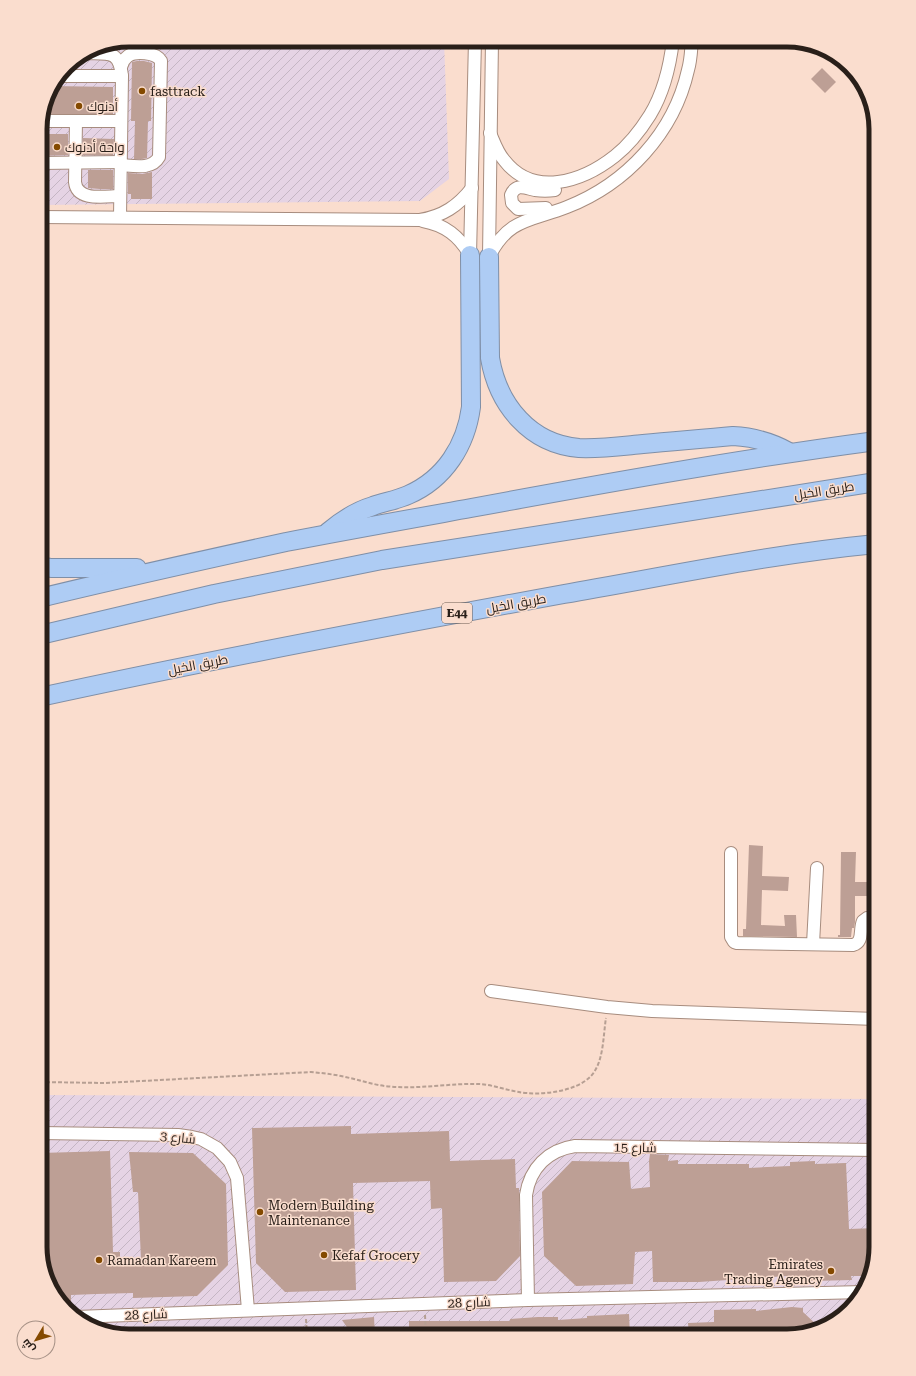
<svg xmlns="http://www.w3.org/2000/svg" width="916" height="1376" font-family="'Roboto Serif',Cairo,serif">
  <defs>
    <pattern id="industrial-furrows" width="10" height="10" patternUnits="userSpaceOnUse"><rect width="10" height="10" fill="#e5d3e4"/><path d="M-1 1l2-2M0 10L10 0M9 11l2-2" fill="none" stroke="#c4b5c3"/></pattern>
  </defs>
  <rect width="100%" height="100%" fill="#faddce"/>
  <g fill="url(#industrial-furrows)">
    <polygon points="129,40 444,40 449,179 420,201 40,205 40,124 47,95 66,66 95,47"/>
    <polygon points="40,1095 876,1099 876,1247 864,1292 831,1324 787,1336 124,1336 80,1321 52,1291 40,1247"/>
  </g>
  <g fill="#bd9f95">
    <polygon points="137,61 144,61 152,63 151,121 148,121 147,158 142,159 134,159 135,121 131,121 132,62"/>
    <polygon points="822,68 836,82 825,93 811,79"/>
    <polygon points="53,86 113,87 113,114 43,114 47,95"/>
    <polygon points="40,134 68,134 68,155 40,156"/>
    <polygon points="83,138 114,139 113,155 83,155"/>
    <polygon points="88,170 113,170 113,189 100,189 88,188"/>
    <polygon points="152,172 152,199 131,199 131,194 128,194 128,173 142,174"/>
    <polygon points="749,845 763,846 762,876 789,877 788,891 762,890 761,925 785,926 784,915 796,915 797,937 743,936 743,929 746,929"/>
    <polygon points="841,852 856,852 855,882 874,882 874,896 855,896 855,922 854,928 852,928 851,937 838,937 838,935 840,935"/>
    <polygon points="351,1126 351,1134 449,1131 450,1161 515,1159 516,1188 519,1188 520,1256 496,1281 444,1282 442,1208 431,1209 430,1181 353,1183 356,1290 285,1292 256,1263 252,1128"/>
    <polygon points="110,1151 113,1252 120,1252 120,1261 141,1260 138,1192 133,1192 129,1152 193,1153 226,1184 228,1265 197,1296 133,1298 133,1293 96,1294 71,1295 71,1301 61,1301 52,1291 50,1285 50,1270 46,1270 40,1247 40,1153"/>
    <polygon points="650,1154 669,1155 668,1161 678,1160 678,1164 749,1164 749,1168 790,1166 790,1162 815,1161 815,1164 846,1163 849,1229 876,1228 876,1247 868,1276 851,1276 852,1280 811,1281 811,1277 787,1277 787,1276 699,1282 653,1282 652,1251 635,1252 633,1284 576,1286 544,1256 542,1192 572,1161 629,1162 631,1189 650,1187 649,1161"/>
    <polygon points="792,1307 803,1308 803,1312 819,1327 787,1336 689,1336 688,1323 714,1322 714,1310 756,1309 756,1311"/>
    <polygon points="629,1314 630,1336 430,1336 430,1330 409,1330 409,1321 510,1321 510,1319 538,1317 558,1317 558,1320 587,1318 587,1316"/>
    <polygon points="374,1317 375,1336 353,1336 342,1320"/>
  </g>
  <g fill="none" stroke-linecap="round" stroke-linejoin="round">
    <defs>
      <g id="minor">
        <path d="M85,53C108,54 119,49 122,76L120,217"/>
        <polyline points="59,76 122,76"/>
        <polyline points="41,121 121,121"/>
        <path d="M76,121L75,182C77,202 105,196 120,196"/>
        <path d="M490,133C494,142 497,152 504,160C533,198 582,182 615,156C629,145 640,131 650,115C664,92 670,66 673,40"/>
        <polyline points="40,163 121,162"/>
        <path d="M121,165C134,166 152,170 159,157L161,61C156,52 135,51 128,56C124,59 122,63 121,67"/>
        <path d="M546,208L518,209L512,203L511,195C516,183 525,188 535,190C542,191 548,191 555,190"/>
        <path d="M40,217L420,220C443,216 458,206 472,188"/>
        <path d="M423,221C445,225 459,236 470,255"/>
        <polyline points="470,255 475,40"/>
        <polyline points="489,256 492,40"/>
        <path d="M489,257C508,218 531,221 567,207C626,184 674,133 688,70C691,60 691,50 692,40"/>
        <path d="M731,853V937L734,942L737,943L853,945C864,942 859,930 863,921L867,918H876"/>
        <polyline points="813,944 817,868"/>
        <polyline points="491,991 607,1007 652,1011 876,1019"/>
        <polyline points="40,1133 178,1135 192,1137 201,1139 217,1148 230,1162 237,1178 248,1310"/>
        <path d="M528,1300L526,1195C530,1168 548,1150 575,1146L876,1150"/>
        <polyline points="76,1317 528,1300 863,1292"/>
      </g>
      <g id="highway">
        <path d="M489,257L490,358C498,405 530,444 579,448C600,449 622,446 643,444C673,441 703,439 733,436C754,437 771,442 789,452"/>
        <path d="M328,532C341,521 356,511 373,506C384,502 397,500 408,495C445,479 466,445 471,407L470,255"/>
        <polyline points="40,566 51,568 137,568"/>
        <path d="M40,598C122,578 204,560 286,542C348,530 410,519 471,508C606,483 740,459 876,441"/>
        <polyline points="40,635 214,594 382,560 876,482"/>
        <path d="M40,697C214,659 389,626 564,594C668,576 771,554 876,544"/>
      </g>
    </defs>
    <use href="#minor" stroke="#a78c7e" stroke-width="14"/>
    <use href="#highway" stroke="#7f8fa7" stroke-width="20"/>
    <g stroke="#b69f93" stroke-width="2" stroke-dasharray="4 2" stroke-linecap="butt">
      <path d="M40,1082L104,1083L311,1072C321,1073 331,1074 341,1076C356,1079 370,1084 385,1086C417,1090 449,1083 480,1084C493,1085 506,1090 519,1092C539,1096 576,1092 591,1076C604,1062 603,1036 606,1018"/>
      <polyline points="425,1315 426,1336"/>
      <polyline points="306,1319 307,1336"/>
    </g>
    <use href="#minor" stroke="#fff" stroke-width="12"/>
    <use href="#highway" stroke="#aeccf4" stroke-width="18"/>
  </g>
  <g fill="#844a00" stroke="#faddce" stroke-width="1.5">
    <circle cx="142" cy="91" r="4"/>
    <circle cx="79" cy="106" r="4"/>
    <circle cx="57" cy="147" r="4"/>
    <circle cx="260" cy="1212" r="4"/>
    <circle cx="324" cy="1255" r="4"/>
    <circle cx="99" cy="1260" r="4"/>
    <circle cx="831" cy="1271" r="4"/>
  </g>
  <g text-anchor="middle" stroke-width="3" stroke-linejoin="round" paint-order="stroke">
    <rect fill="#faddce" stroke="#68584f" stroke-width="1" x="442" y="603" width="30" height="20" rx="3"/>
    <g font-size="12" font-weight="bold" fill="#291f19">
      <text x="457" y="617">E44</text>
    </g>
    <g font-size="13" fill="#291f19" stroke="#faddce" text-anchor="start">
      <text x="150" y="96">fasttrack</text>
      <text x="87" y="111">أدنوك</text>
      <text x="65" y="152">واحة أدنوك</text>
      <text x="268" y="1210">Modern Building<tspan x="268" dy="15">Maintenance</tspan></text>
      <text x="332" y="1260">Kefaf Grocery</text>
      <text x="107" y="1265">Ramadan Kareem</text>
      <text x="823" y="1269" text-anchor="end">Emirates<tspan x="823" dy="15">Trading Agency</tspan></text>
    </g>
    <g font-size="13" fill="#291f19" stroke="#faddce">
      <text transform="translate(824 490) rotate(-9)" y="5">طريق الخيل</text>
      <text transform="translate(516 603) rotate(-10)" y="5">طريق الخيل</text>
      <text transform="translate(198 664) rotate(-11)" y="5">طريق الخيل</text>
      <text transform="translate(178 1137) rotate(6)" y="5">شارع 3</text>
      <text transform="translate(635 1147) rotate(1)" y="5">شارع 15</text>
      <text transform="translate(469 1302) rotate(-2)" y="5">شارع 28</text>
      <text transform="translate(146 1314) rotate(-2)" y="5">شارع 28</text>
    </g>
  </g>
  <path d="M0 0H916V1376H0ZM129 47H787A82 82 0 0 1 869 129V1247A82 82 0 0 1 787 1329H129A82 82 0 0 1 47 1247V129A82 82 0 0 1 129 47Z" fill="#faddce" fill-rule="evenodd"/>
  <path fill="none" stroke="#291f19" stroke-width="5" d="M129 47H787A82 82 0 0 1 869 129V1247A82 82 0 0 1 787 1329H129A82 82 0 0 1 47 1247V129A82 82 0 0 1 129 47Z"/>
  <g transform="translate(36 1340) rotate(232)"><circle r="19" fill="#faddce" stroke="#a69186"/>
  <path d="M0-3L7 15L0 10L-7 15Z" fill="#844a00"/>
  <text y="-6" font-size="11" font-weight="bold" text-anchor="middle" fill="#291f19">ش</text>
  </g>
</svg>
